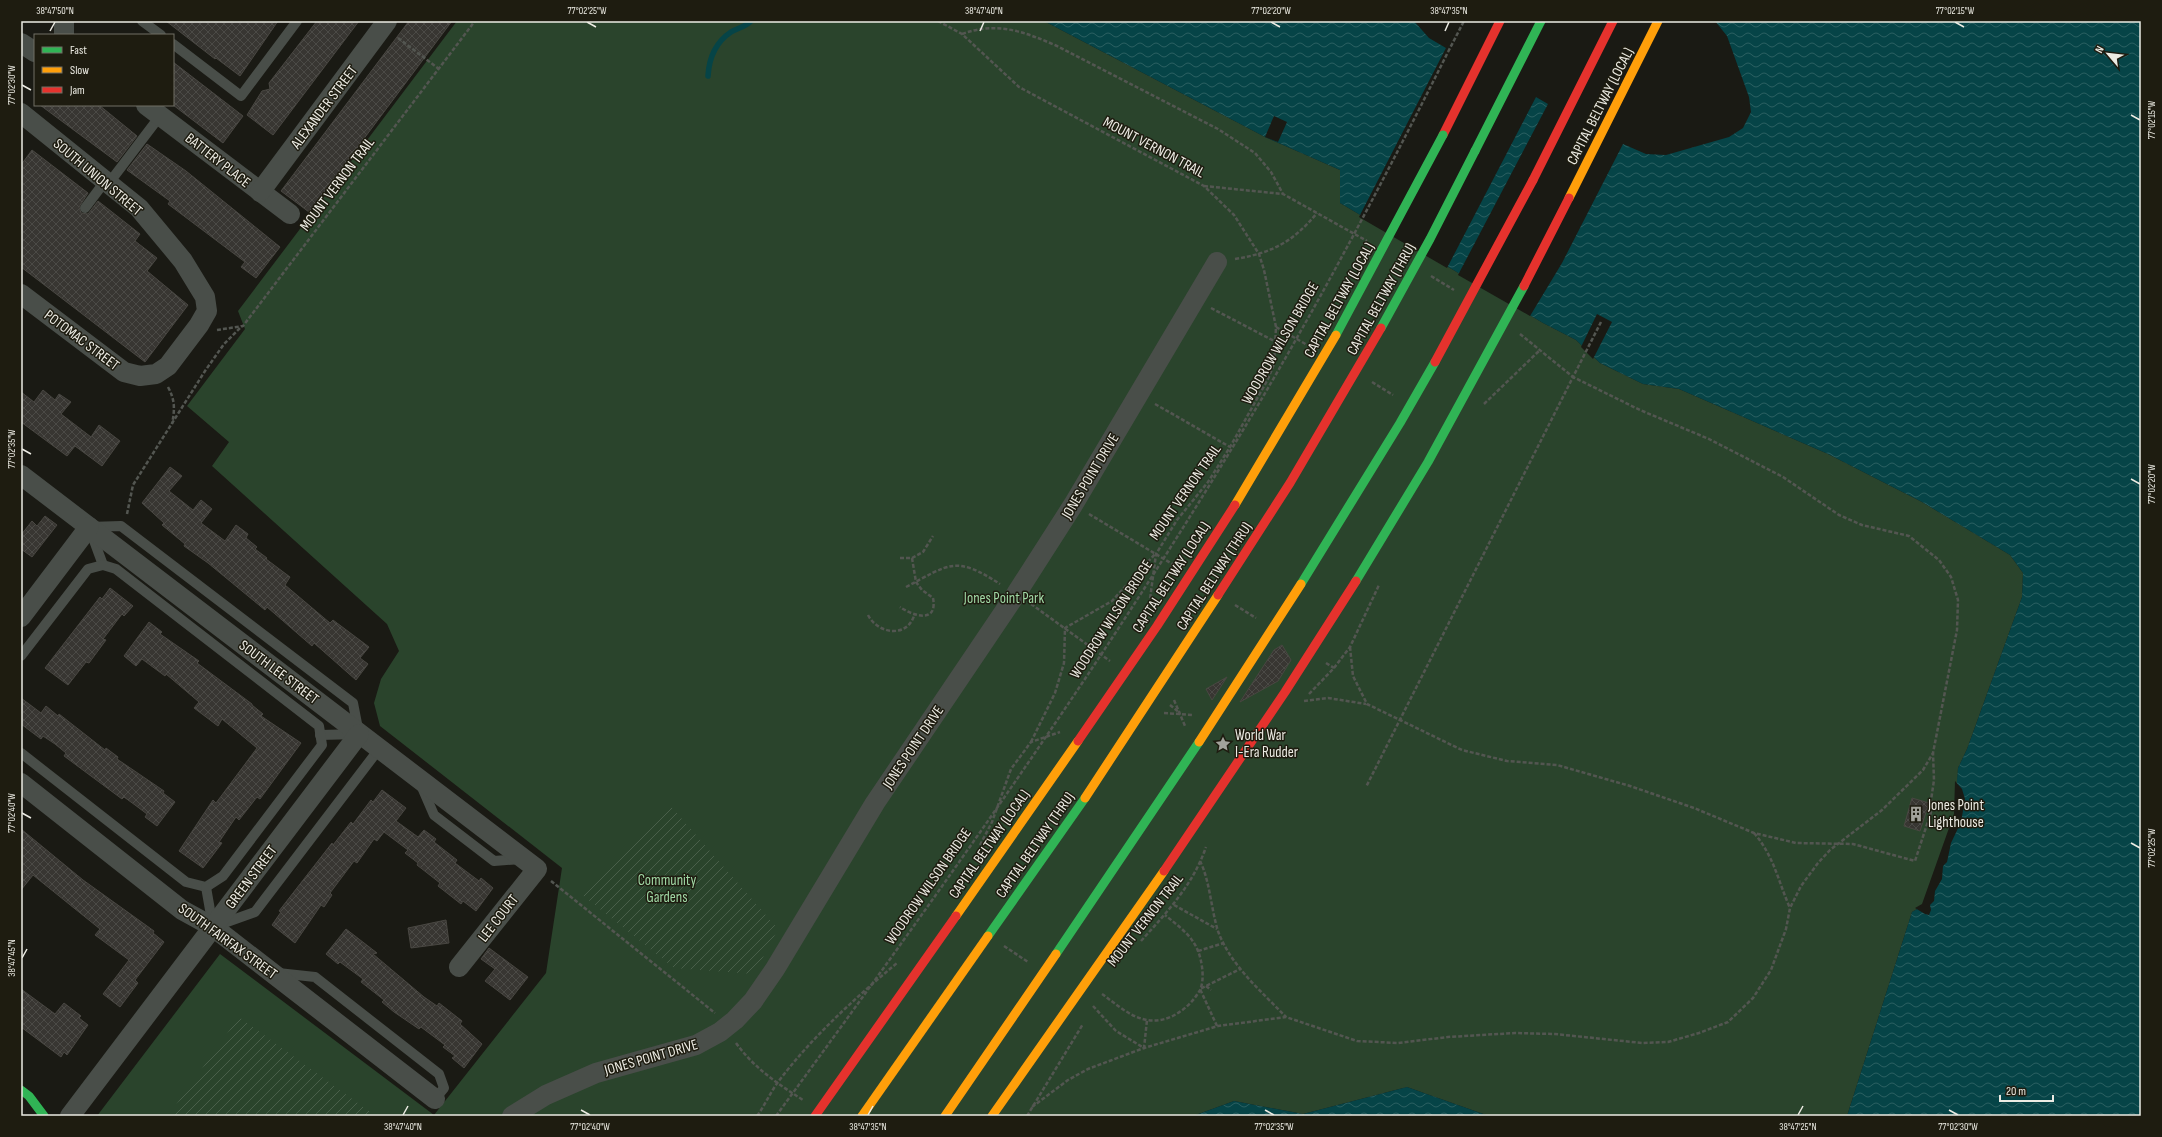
<svg xmlns="http://www.w3.org/2000/svg" width="2162" height="1137" font-family="'Sofia Sans Condensed',sans-serif">
  <defs>
    <pattern id="garden-furrows" width="10" height="10" patternUnits="userSpaceOnUse"><rect width="10" height="10" fill="#2a442c"/><path d="M-1 1l2-2M0 10L10 0M9 11l2-2" fill="none" stroke="#495f4a"/></pattern>
    <pattern id="water-waves" width="16" height="10" patternUnits="userSpaceOnUse"><rect width="16" height="10" fill="#064447"/><path d="M0 5q4-4 8 0t8 0" fill="none" stroke="#2a5f61"/></pattern>
    <pattern id="building-cross-hatch" width="8" height="8" patternUnits="userSpaceOnUse"><rect width="8" height="8" fill="#383632"/><path d="M0 0l8 8M0 8l8-8" fill="none" stroke="#4b4a46"/></pattern>
  </defs>
  <rect width="100%" height="100%" fill="#1a1a14"/>
  <polygon fill="#2a442c" points="457,21 1044,21 1265,137 1340,170 1340,203 1543,323 1576,340 1600,363 1643,384 1679,389 1828,454 1922,502 2010,555 2023,573 2022,597 1967,749 1958,768 1956,814 1924,905 1912,912 1847,1116 1489,1116 1407,1087 1303,1114 1234,1101 1193,1116 97,1116 220,954 434,1115 546,973 562,868 380,726 374,703 381,679 399,651 387,624 212,466 229,442 187,406 245,329 238,311"/>
  <g fill="url(#garden-furrows)">
    <polygon points="668,803 778,929 754,974 674,968 581,894"/>
    <polygon points="239,1017 373,1114 373,1116 168,1116"/>
  </g>
  <g fill="url(#water-waves)">
    <polygon points="1044,21 2141,21 2141,1116 1847,1116 1912,912 1924,905 1956,814 1956,793 1958,768 1967,749 2022,597 2023,573 2010,555 1922,502 1828,454 1679,389 1643,384 1600,363 1576,340 1543,323 1340,203 1340,170 1265,137"/>
    <polygon points="1407,1087 1489,1116 1193,1116 1234,1101 1303,1114"/>
  </g>
  <g fill="#1a1a14">
    <polygon points="1414,21 1715,21 1727,36 1749,97 1751,112 1743,128 1729,137 1666,155 1646,154 1623,144 1562,263 1530,316 1458,275 1548,104 1536,97 1447,268 1359,217 1446,48 1429,38"/>
    <polygon points="1274,116 1287,122 1278,142 1265,137"/>
    <polygon points="1597,314 1612,322 1593,359 1581,347"/>
    <polygon points="1955,781 1962,789 1965,799 1961,822 1951,843 1947,862 1943,866 1942,879 1935,891 1934,901 1930,905 1931,910 1929,915 1925,914 1915,908 1922,904 1954,814"/>
  </g>
  <g fill="none" stroke-linecap="round" stroke-linejoin="round">
    <path stroke="#064447" stroke-width="5.5" d="M708,76C709,58 716,42 731,32C737,28 746,27 751,21"/>
  </g>
  <g fill="url(#building-cross-hatch)" stroke="#494742">
    <polygon points="166,21 278,21 240,76 216,58 215,59"/>
    <polygon points="317,21 359,21 273,135 247,115 262,91 270,89 269,83"/>
    <polygon points="409,21 452,21 309,212 281,191"/>
    <polygon points="173,62 243,116 223,143 173,105"/>
    <polygon points="40,105 99,105 137,136 117,162"/>
    <polygon points="147,144 186,171 280,247 256,278 241,267 245,262 168,204 170,201 127,170"/>
    <polygon points="32,150 88,193 79,207 81,213 88,214 98,201 140,234 135,241 157,258 147,271 188,305 145,362 21,267 21,165"/>
    <polygon points="43,390 55,400 59,394 71,402 61,414 91,437 99,425 120,441 102,466 75,446 67,456 21,422 21,392 34,402"/>
    <polygon points="170,467 182,476 169,491 193,510 201,500 212,509 201,523 225,541 236,525 248,534 246,538 257,547 255,549 267,558 266,559 290,577 285,585 330,623 333,620 369,647 360,658 368,664 356,680 314,643 312,646 267,607 265,610 208,563 184,546 185,544 162,525 164,523 142,503"/>
    <polygon points="45,516 57,525 32,557 21,549 21,535 32,521 37,526"/>
    <polygon points="110,588 133,606 124,616 122,614 103,639 106,640 89,663 86,662 68,685 45,668 100,597 102,599"/>
    <polygon points="149,622 162,632 160,634 199,661 197,663 252,704 252,705 263,714 261,716 301,743 260,799 257,797 239,820 236,817 219,842 222,843 203,868 179,851 213,800 216,803 257,748 222,719 218,726 194,708 199,702 166,674 165,676 142,659 136,666 124,656"/>
    <polygon points="1282,645 1291,660 1278,681 1240,702 1274,650"/>
    <polygon points="1227,677 1212,700 1206,689"/>
    <polygon points="21,698 41,713 46,706 58,716 59,714 105,750 106,748 118,757 117,759 164,791 163,793 175,802 157,826 145,817 147,814 135,805 124,797 122,799 64,756 66,753 55,744 43,736 41,739 21,724"/>
    <polygon points="382,790 406,808 396,821 418,837 424,830 436,839 434,842 457,860 455,863 479,881 481,878 493,888 476,911 463,901 461,904 438,886 440,883 417,865 418,863 405,853 408,850 384,832 377,841 374,839 357,863 354,861 330,893 332,895 324,907 321,905 295,943 272,925 281,912 279,911 332,843 333,845 351,822 353,824 371,800 373,802"/>
    <polygon points="1912,798 1929,803 1920,831 1904,826"/>
    <polygon points="21,829 83,880 154,931 153,933 164,942 135,980 138,983 120,1007 103,994 129,960 95,935 100,929 33,875 21,890"/>
    <polygon points="446,920 449,943 411,948 408,928"/>
    <polygon points="346,929 377,953 373,954 424,997 437,1006 439,1003 462,1021 460,1024 482,1044 464,1068 452,1058 455,1056 443,1047 445,1045 421,1027 419,1029 394,1012 382,1002 384,1000 361,982 363,979 340,962 338,964 326,954"/>
    <polygon points="489,948 528,977 510,1000 485,981 495,969 481,959"/>
    <polygon points="21,989 55,1014 64,1003 81,1016 79,1018 88,1025 67,1055 64,1052 61,1057 21,1027"/>
  </g>
  <g fill="none" stroke-linecap="round" stroke-linejoin="round">
    <g stroke="#535651" stroke-width="2.5" stroke-dasharray="4 2" stroke-linecap="butt">
      <polyline points="938,21 962,34 1019,87 1204,186 1234,215 1259,254 1264,270 1276,327 1274,364 1268,379 1230,447 1208,482 1177,520 1156,554 1150,599"/>
      <path d="M962,34C997,21 1025,32 1057,46L1218,129L1255,153L1271,172L1283,194"/>
      <polyline points="398,38 439,69"/>
      <polyline points="1448,52 1464,21"/>
      <polyline points="1204,186 1283,194 1367,241"/>
      <path d="M1235,259C1272,253 1293,242 1317,213"/>
      <polyline points="1431,276 1454,290"/>
      <polyline points="1211,308 1276,342"/>
      <polyline points="1276,327 1309,346"/>
      <polyline points="217,330 243,326 475,21"/>
      <polyline points="1520,334 1573,377 1601,322"/>
      <polyline points="1372,382 1393,395"/>
      <path d="M168,387C175,400 175,409 172,424"/>
      <polyline points="1155,404 1230,447"/>
      <polyline points="1484,404 1540,350"/>
      <polyline points="127,514 133,485 205,371 224,344 242,326"/>
      <polyline points="1089,514 1174,565"/>
      <path d="M900,558H912L916,582L922,590L933,598C938,624 913,616 900,607"/>
      <polyline points="912,558 923,552 933,536"/>
      <path d="M906,587C950,564 955,555 1000,584"/>
      <polyline points="1031,604 1110,661"/>
      <polyline points="1235,605 1256,618"/>
      <path d="M868,615C877,633 906,639 914,616"/>
      <polyline points="1350,647 1353,676 1367,704 1462,750 1507,761 1557,765 1630,786 1694,808 1754,833 1796,843 1853,844 1915,861 1931,812 1930,807 1934,780 1933,753"/>
      <polyline points="1326,663 1334,668"/>
      <polyline points="1309,694 1334,668 1350,647 1379,585"/>
      <polyline points="1174,700 1185,726"/>
      <polyline points="1304,701 1328,698 1366,704"/>
      <polyline points="1170,705 1180,713"/>
      <polyline points="1164,713 1193,715"/>
      <polyline points="1031,742 1055,693 1064,663 1065,628 1112,601 1155,554"/>
      <path d="M1754,833C1774,856 1778,881 1790,908"/>
      <polyline points="980,845 992,822 1011,769 1031,742 1060,732"/>
      <path d="M1200,861C1210,881 1211,909 1218,931C1230,965 1262,992 1286,1017"/>
      <polyline points="551,881 715,1013"/>
      <polyline points="1174,905 1217,929"/>
      <path d="M1141,941C1167,912 1193,885 1206,847"/>
      <polyline points="1004,946 1028,962"/>
      <polyline points="1198,951 1224,943"/>
      <polyline points="1206,986 1211,990"/>
      <path d="M1102,994C1116,1004 1130,1017 1147,1020C1168,1024 1190,1008 1200,990C1205,979 1202,961 1198,951C1192,935 1177,925 1165,915"/>
      <polyline points="1093,1006 1116,1031 1144,1048 1147,1020"/>
      <polyline points="1217,1026 1200,989 1240,969"/>
      <path d="M736,1043C754,1068 778,1084 803,1100"/>
      <polyline points="1032,1107 1068,1080 1088,1069 1144,1048 1218,1026 1286,1017 1357,1041 1398,1043 1448,1037 1515,1033 1555,1034 1642,1043 1668,1042 1699,1033 1728,1022 1753,998 1771,970 1786,929 1790,908 1801,886 1818,863 1830,850 1882,810 1923,770 1933,753 1957,630 1958,600 1951,577 1939,560 1909,536 1862,525 1839,515 1783,477 1709,439 1640,410 1573,377 1366,787"/>
      <path d="M757,1116C765,1105 770,1093 778,1082C812,1037 854,999 897,963"/>
      <polyline points="1027,1116 1083,1024"/>
    </g>
    <g stroke="#494e49" stroke-width="10">
      <polyline points="142,21 161,35"/>
      <polyline points="173,44 241,96 297,21"/>
      <polyline points="109,183 160,116"/>
      <polyline points="85,208 106,180"/>
      <polyline points="103,565 89,527 121,526 353,703 359,734 320,735"/>
      <polyline points="21,656 88,569 103,565 116,569 319,726 322,745 223,876 206,887 186,882 21,753"/>
      <polyline points="421,785 434,815 494,861 522,859"/>
      <polyline points="206,887 213,927 255,912 379,749"/>
      <polyline points="278,973 315,977 439,1074 444,1088 435,1099"/>
    </g>
    <g stroke="#494e49" stroke-width="20">
      <polyline points="64,35 64,21"/>
      <polyline points="21,43 35,52"/>
      <polyline points="146,105 290,214"/>
      <polyline points="21,113 139,208 183,261 205,297 207,311 199,325 168,366 156,374 140,376 124,372 21,294"/>
      <polyline points="260,192 387,21"/>
      <polyline points="21,475 537,869 459,967"/>
      <polyline points="21,617 89,527"/>
      <polyline points="21,783 182,910 213,927 435,1099"/>
      <polyline points="70,1116 359,734"/>
      <polyline points="512,1116 546,1095 596,1073 696,1045 720,1032 735,1020 753,1001 775,969 875,803 1016,594 1073,505 1217,262"/>
    </g>
    <g stroke="#30b455" stroke-width="9">
      <polyline points="1475,151 1541,21"/>
      <polyline points="21,1090 29,1096 44,1116"/>
    </g>
    <polyline stroke="#ff9f0a" stroke-width="9" points="1569,198 1658,21"/>
    <g stroke="#e5322d" stroke-width="9">
      <polyline points="1443,135 1500,21"/>
      <polyline points="1533,180 1613,21"/>
    </g>
    <path stroke="#535651" stroke-width="2.5" stroke-dasharray="4 2" stroke-linecap="butt" d="M776,1116C932,903 1086,688 1223,463C1305,330 1378,192 1448,52"/>
    <g stroke="#30b455" stroke-width="9">
      <polyline points="1381,328 1430,239 1475,151"/>
      <polyline points="1336,335 1443,135"/>
      <polyline points="1356,581 1428,462 1524,286"/>
      <polyline points="1301,584 1400,423 1435,362"/>
      <polyline points="988,936 1085,798"/>
      <polyline points="1056,954 1199,742"/>
    </g>
    <g stroke="#ff9f0a" stroke-width="9">
      <polyline points="1235,505 1336,335"/>
      <polyline points="1199,742 1301,584"/>
      <polyline points="1085,798 1218,595"/>
      <polyline points="956,916 1078,741"/>
      <polyline points="862,1116 988,936"/>
      <polyline points="945,1116 1056,954"/>
      <polyline points="992,1116 1164,871"/>
    </g>
    <g stroke="#e5322d" stroke-width="9">
      <polyline points="1524,286 1569,198"/>
      <polyline points="1435,362 1533,180"/>
      <polyline points="1218,595 1290,483 1381,328"/>
      <polyline points="1078,741 1157,626 1235,505"/>
      <polyline points="1164,871 1285,692 1356,581"/>
      <polyline points="815,1116 956,916"/>
    </g>
  </g>
  <path fill="none" stroke="#ecebe3" stroke-width="1.5" d="M587,22L596,27M1271,22L1280,27M1955,22L1964,27M50,31L55,22M980,31L984,22M1445,31L1449,22M22,85L31,90M2131,115L2140,120M22,449L31,454M2131,479L2140,484M22,813L31,818M2131,843L2140,848M22,958L27,949M581,1110L590,1115M1265,1110L1274,1115M1949,1110L1958,1115M403,1115L408,1106M868,1115L873,1106M1798,1115L1803,1106"/>
  <defs>
    <symbol id="sight-bare" viewBox="-9 -9 18 18"><path d="M0-6L1.8-2.2L6-1.7L2.9 1.2L3.7 5.4L0 3.3L-3.7 5.4L-2.9 1.2L-6-1.7L-1.8-2.2Z" fill="#a2a29b" stroke="#1e1c10" stroke-width="2.5" paint-order="stroke"/></symbol>
    <symbol id="building-bare" viewBox="-9 -9 18 18"><path d="M-4-6H4V6H1V3H-1V6H-4ZM-2.5-4.3h1.7v1.8h-1.7ZM.8-4.3h1.7v1.8H.8ZM-2.5-1h1.7V.8h-1.7ZM.8-1h1.7V.8H.8Z" fill="#a2a29b" stroke="#1e1c10" stroke-width="2.5" paint-order="stroke"/></symbol>
  </defs>
  <g fill-rule="evenodd">
    <use href="#sight-bare" x="1212" y="733" width="22" height="22"/>
    <use href="#building-bare" x="1905" y="803" width="22" height="22"/>
  </g>
  <g text-anchor="middle" stroke-width="3" stroke-linejoin="round" paint-order="stroke">
    <g font-size="15" fill="#ecebe3" stroke="#1e1c10">
      <text transform="translate(1600 106) rotate(-63)" y="5">CAPITAL BELTWAY (LOCAL)</text>
      <text transform="translate(324 107) rotate(-53)" y="5">ALEXANDER STREET</text>
      <text transform="translate(1154 147) rotate(28)" y="5">MOUNT VERNON TRAIL</text>
      <text transform="translate(218 160) rotate(38)" y="5">BATTERY PLACE</text>
      <text transform="translate(98 177) rotate(40)" y="5">SOUTH UNION STREET</text>
      <text transform="translate(337 184) rotate(-53)" y="5">MOUNT VERNON TRAIL</text>
      <text transform="translate(1381 299) rotate(-61)" y="5">CAPITAL BELTWAY (THRU)</text>
      <text transform="translate(1339 300) rotate(-61)" y="5">CAPITAL BELTWAY (LOCAL)</text>
      <text transform="translate(82 340) rotate(37)" y="5">POTOMAC STREET</text>
      <text transform="translate(1280 343) rotate(-60)" y="5">WOODROW WILSON BRIDGE</text>
      <text transform="translate(1090 476) rotate(-59)" y="5">JONES POINT DRIVE</text>
      <text transform="translate(1185 492) rotate(-55)" y="5">MOUNT VERNON TRAIL</text>
      <text transform="translate(1214 576) rotate(-57)" y="5">CAPITAL BELTWAY (THRU)</text>
      <text transform="translate(1171 577) rotate(-57)" y="5">CAPITAL BELTWAY (LOCAL)</text>
      <text transform="translate(1111 619) rotate(-57)" y="5">WOODROW WILSON BRIDGE</text>
      <text transform="translate(279 672) rotate(37)" y="5">SOUTH LEE STREET</text>
      <text transform="translate(913 747) rotate(-56)" y="5">JONES POINT DRIVE</text>
      <text transform="translate(989 844) rotate(-55)" y="5">CAPITAL BELTWAY (LOCAL)</text>
      <text transform="translate(1035 845) rotate(-55)" y="5">CAPITAL BELTWAY (THRU)</text>
      <text transform="translate(251 877) rotate(-53)" y="5">GREEN STREET</text>
      <text transform="translate(928 886) rotate(-55)" y="5">WOODROW WILSON BRIDGE</text>
      <text transform="translate(498 918) rotate(-52)" y="5">LEE COURT</text>
      <text transform="translate(1145 920) rotate(-52)" y="5">MOUNT VERNON TRAIL</text>
      <text transform="translate(228 941) rotate(36)" y="5">SOUTH FAIRFAX STREET</text>
      <text transform="translate(651 1057) rotate(-16)" y="5">JONES POINT DRIVE</text>
    </g>
    <g font-size="15" fill="#a0d8a5" stroke="#1e1c10">
      <text x="1004" y="603">Jones Point Park</text>
      <text x="667" y="885">Community<tspan x="667" dy="17">Gardens</tspan></text>
    </g>
    <g font-size="15" fill="#ecebe3" stroke="#1e1c10" text-anchor="start">
      <text x="1235" y="740">World War<tspan x="1235" dy="17">I-Era Rudder</tspan></text>
      <text x="1928" y="810">Jones Point<tspan x="1928" dy="17">Lighthouse</tspan></text>
    </g>
  </g>
  <rect width="2162" height="1137" fill="none" stroke="#1e1c10" stroke-width="44"/>
  <rect x="34" y="34" width="140" height="72" fill="#1e1c10" stroke="#706f64"/>
  <rect x="42" y="47" width="20" height="6" fill="#30b455" stroke="#706f64"/>
  <text x="70" y="54" font-size="12" fill="#ecebe3">Fast</text>
  <rect x="42" y="67" width="20" height="6" fill="#ff9f0a" stroke="#706f64"/>
  <text x="70" y="74" font-size="12" fill="#ecebe3">Slow</text>
  <rect x="42" y="87" width="20" height="6" fill="#e5322d" stroke="#706f64"/>
  <text x="70" y="94" font-size="12" fill="#ecebe3">Jam</text>
  <g transform="translate(2108 54) rotate(298)" stroke="#1e1c10" stroke-width="3" paint-order="stroke">
  <path d="M0-3L7 15L0 10L-7 15Z" fill="#ecebe3"/>
  <text y="-6" font-size="11" font-weight="bold" text-anchor="middle" fill="#ecebe3">N</text>
  </g>
  <path d="M2000 1095v6h53v-6" fill="none" stroke="#ecebe3" stroke-width="2"/>
  <text x="2006" y="1095" font-size="12" fill="#ecebe3" stroke="#1e1c10" stroke-width="3" paint-order="stroke">20 m</text>
  <rect x="22" y="22" width="2118" height="1093" fill="none" stroke="#ecebe3" stroke-width="1.5"/>
  <g font-size="10" text-anchor="middle" fill="#ecebe3">
    <text x="55" y="14">38°47'50"N</text>
    <text x="587" y="14">77°02'25"W</text>
    <text x="984" y="14">38°47'40"N</text>
    <text x="1271" y="14">77°02'20"W</text>
    <text x="1449" y="14">38°47'35"N</text>
    <text x="1955" y="14">77°02'15"W</text>
    <text transform="translate(11 85) rotate(-90)" y="4">77°02'30"W</text>
    <text transform="translate(2151 120) rotate(-90)" y="4">77°02'15"W</text>
    <text transform="translate(11 449) rotate(-90)" y="4">77°02'35"W</text>
    <text transform="translate(2151 484) rotate(-90)" y="4">77°02'20"W</text>
    <text transform="translate(11 813) rotate(-90)" y="4">77°02'40"W</text>
    <text transform="translate(2151 848) rotate(-90)" y="4">77°02'25"W</text>
    <text transform="translate(11 958) rotate(-90)" y="4">38°47'45"N</text>
    <text x="403" y="1130">38°47'40"N</text>
    <text x="590" y="1130">77°02'40"W</text>
    <text x="868" y="1130">38°47'35"N</text>
    <text x="1274" y="1130">77°02'35"W</text>
    <text x="1798" y="1130">38°47'25"N</text>
    <text x="1958" y="1130">77°02'30"W</text>
  </g>
</svg>
